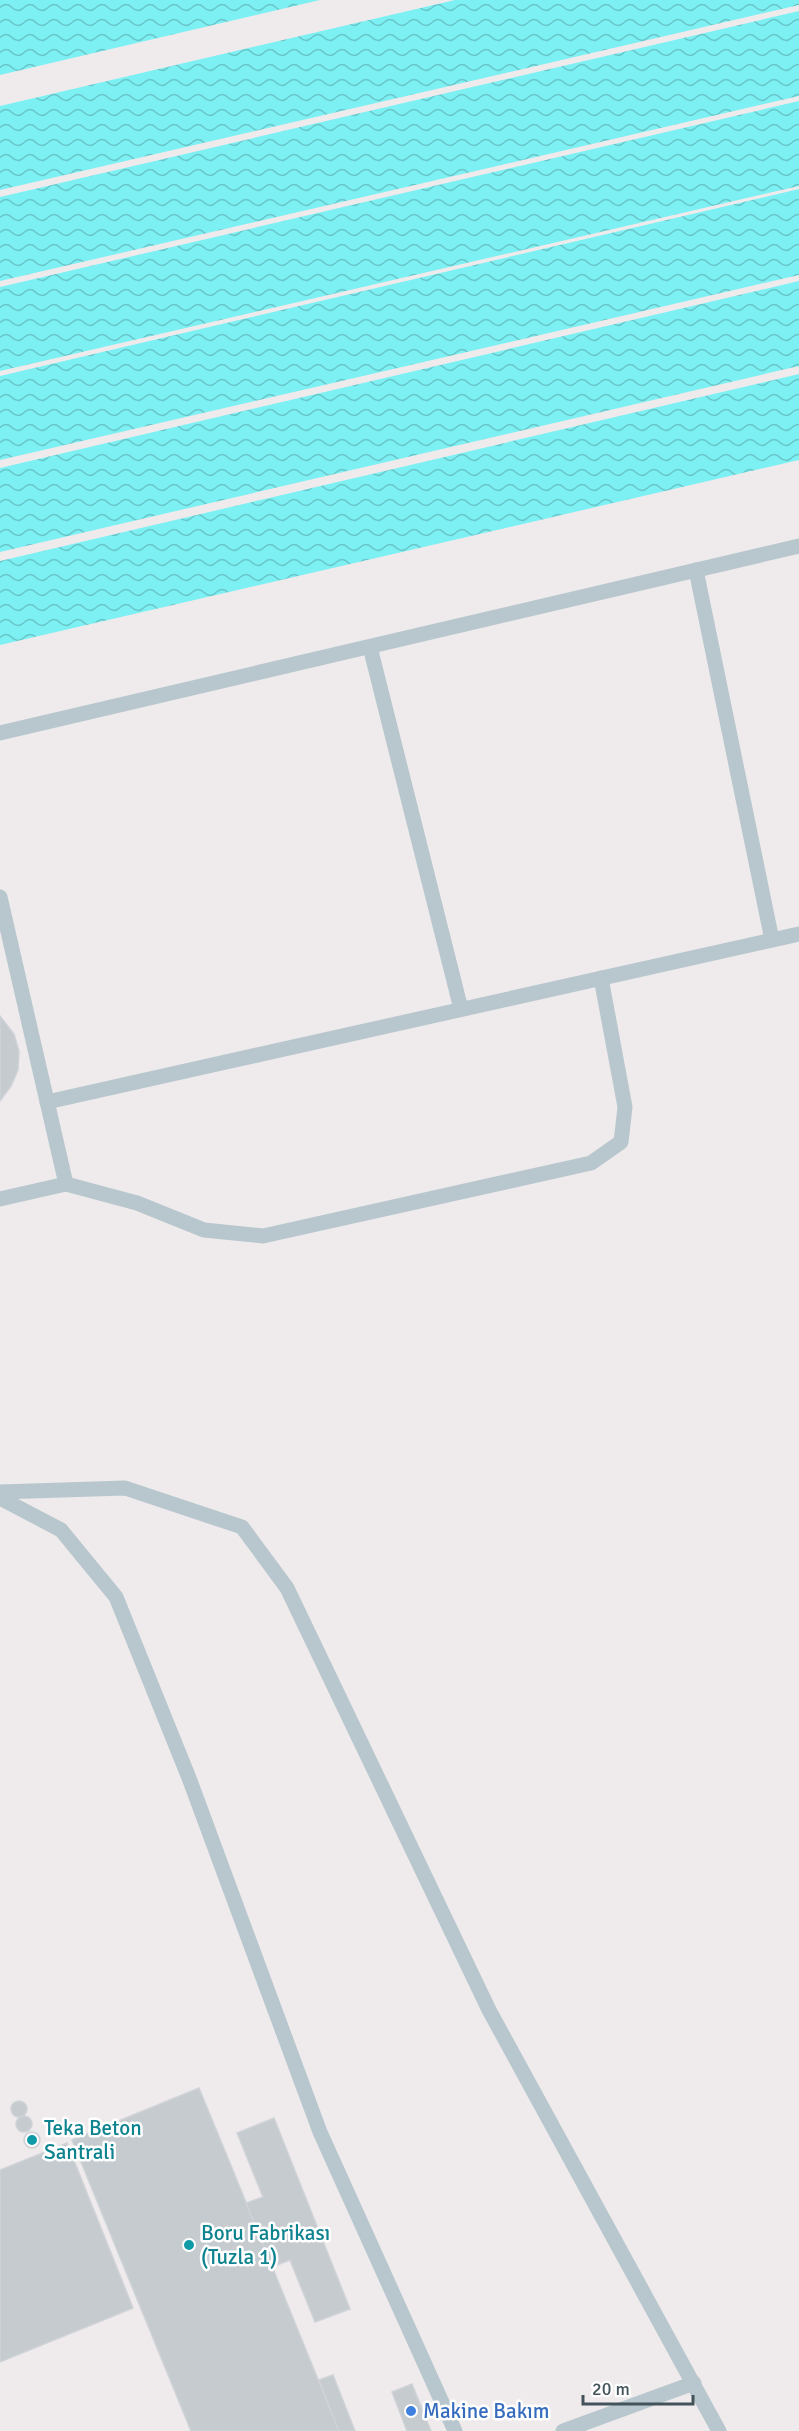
<svg xmlns="http://www.w3.org/2000/svg" width="799" height="2431" font-family="Signika,sans-serif">
  <defs>
    <pattern id="water-waves" width="16" height="10" patternUnits="userSpaceOnUse" patternTransform="scale(1.5)"><rect width="16" height="10" fill="#7df0f3"/><path d="M0 5q4-4 8 0t8 0" fill="none" stroke="#68c5c8"/></pattern>
  </defs>
  <rect width="100%" height="100%" fill="#efebec"/>
  <g fill="url(#water-waves)">
    <polygon points="0,0 320,0 0,75"/>
    <polygon points="455,0 799,0 799,5 0,190 0,106"/>
    <polygon points="799,11 799,96 0,281 0,197"/>
    <polygon points="799,101 799,186 0,371 0,287"/>
    <polygon points="799,189 799,275 0,460 0,376"/>
    <polygon points="799,281 799,366 0,552 0,468"/>
    <polygon points="799,374 799,460 0,645 0,561"/>
  </g>
  <g fill="#c5cbcf" stroke="#cfd3d8" stroke-width="1.5">
    <polygon points="0,1016 14,1034 19,1051 18,1070 11,1086 0,1101"/>
    <polygon points="199,2088 230,2163 339,2431 191,2431 72,2140"/>
    <circle cx="19" cy="2109" r="8"/>
    <circle cx="24" cy="2124" r="8"/>
    <polygon points="274,2118 350,2309 315,2322 290,2260 272,2267 246,2203 263,2197 237,2133"/>
    <circle cx="32" cy="2140" r="8"/>
    <polygon points="67,2143 133,2308 0,2362 0,2170"/>
    <polygon points="333,2375 355,2431 339,2431 319,2380"/>
    <polygon points="412,2384 431,2431 407,2431 392,2392"/>
  </g>
  <g fill="none" stroke-linecap="round" stroke-linejoin="round">
    <g stroke="#b8c7cd" stroke-width="15">
      <polyline points="696,570 772,940"/>
      <polyline points="370,647 461,1009"/>
      <polyline points="0,733 799,546"/>
      <polyline points="0,897 66,1184 0,1199"/>
      <polyline points="47,1102 799,934"/>
      <polyline points="66,1184 137,1203 204,1230 263,1236 591,1163 621,1142 625,1107 601,978"/>
      <polyline points="0,1492 125,1488 242,1527 287,1588 489,2010 719,2431"/>
      <polyline points="0,1498 61,1530 116,1597 189,1778 320,2132 455,2431"/>
      <polyline points="563,2431 694,2383"/>
    </g>
  </g>
  <g fill="#0f9aa8" stroke="#fff" stroke-width="2">
    <circle cx="32" cy="2140" r="6"/>
    <circle cx="189" cy="2245" r="6"/>
  </g>
  <circle fill="#3f7fe0" stroke="#fff" stroke-width="2" cx="411" cy="2411" r="6"/>
  <g text-anchor="middle" stroke-width="5" stroke-linejoin="round" paint-order="stroke">
    <g font-size="21" fill="#0d838f" stroke="#fff" text-anchor="start">
      <text x="44" y="2135">Teka Beton<tspan x="44" dy="24">Santrali</tspan></text>
      <text x="201" y="2240">Boru Fabrikası<tspan x="201" dy="24">(Tuzla 1)</tspan></text>
    </g>
    <g font-size="21" fill="#366cbe" stroke="#fff" text-anchor="start">
      <text x="423" y="2418">Makine Bakım</text>
    </g>
  </g>
  <path d="M583 2395v9h110v-9" fill="none" stroke="#43535a" stroke-width="3"/>
  <text x="592" y="2395" font-size="18" fill="#43535a" stroke="#ffffff" stroke-width="4.5" paint-order="stroke">20 m</text>
</svg>
